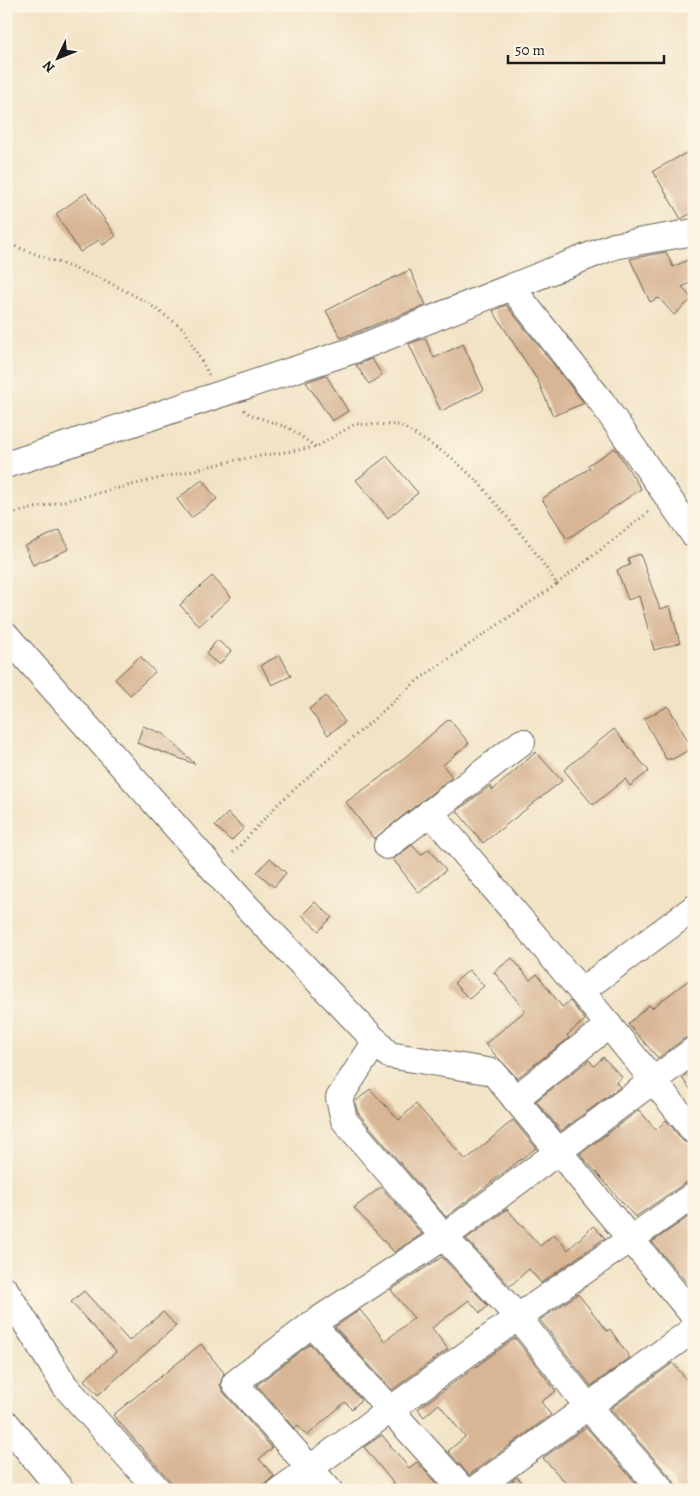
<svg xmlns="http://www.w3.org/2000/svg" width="700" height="1496" font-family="Alegreya,serif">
  <rect width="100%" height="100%" fill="#fcf5e5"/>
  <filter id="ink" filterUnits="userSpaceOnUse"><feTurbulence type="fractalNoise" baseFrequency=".02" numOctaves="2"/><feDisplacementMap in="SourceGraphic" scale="10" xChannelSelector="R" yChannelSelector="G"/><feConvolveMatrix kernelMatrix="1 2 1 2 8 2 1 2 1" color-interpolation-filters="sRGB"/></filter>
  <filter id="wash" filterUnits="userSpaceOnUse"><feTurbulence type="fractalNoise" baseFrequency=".0096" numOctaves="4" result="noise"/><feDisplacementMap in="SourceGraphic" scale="20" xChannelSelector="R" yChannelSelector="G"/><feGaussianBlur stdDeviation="1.12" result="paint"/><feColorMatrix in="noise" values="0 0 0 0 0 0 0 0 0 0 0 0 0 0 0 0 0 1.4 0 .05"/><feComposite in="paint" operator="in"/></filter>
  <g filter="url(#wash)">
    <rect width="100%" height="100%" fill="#f2e3c6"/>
    <g id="blocks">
      <g fill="#d8b595">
        <polygon points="686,153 694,166 694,212 681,219 653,171"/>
        <polygon points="86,193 116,236 103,245 99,240 80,252 56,214"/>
        <polygon points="666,252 673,267 694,257 694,281 682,287 692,299 674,315 659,298 650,302 630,259"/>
        <polygon points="410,270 426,305 341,338 326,311 354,296"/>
        <polygon points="506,305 584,403 553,416 538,381 493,311"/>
        <polygon points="425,338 434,358 463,344 484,390 441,411 409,344"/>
        <polygon points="372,359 382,375 369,384 356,365"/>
        <polygon points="326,375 348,411 332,421 306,382"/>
        <polygon points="615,448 641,489 567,539 542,499 590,468 588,465"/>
        <polygon points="387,456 418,493 388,518 356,480"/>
        <polygon points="202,480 217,499 191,518 177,499"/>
        <polygon points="60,530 69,549 33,565 25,546"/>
        <polygon points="640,554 660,609 670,606 680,643 654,650 639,596 628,600 617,570 630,565 628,558"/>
        <polygon points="212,576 231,597 199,626 180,605"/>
        <polygon points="217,640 231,651 219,665 206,654"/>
        <polygon points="280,655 291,676 272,685 261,665"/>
        <polygon points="140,656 155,672 130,695 115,679"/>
        <polygon points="326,696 345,722 328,735 309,709"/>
        <polygon points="668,706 692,748 673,759 666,759 644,719"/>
        <polygon points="449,719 469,743 443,765 452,777 374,839 346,802 388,772"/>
        <polygon points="143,726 164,734 195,764 137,743"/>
        <polygon points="614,729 649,771 630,786 625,779 593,805 564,770"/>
        <polygon points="536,752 562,781 483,843 457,811 490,786 493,790"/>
        <polygon points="228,813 244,828 231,841 215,826"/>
        <polygon points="412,845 421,855 429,849 446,870 419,893 393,859"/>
        <polygon points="270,858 286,873 274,887 257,872"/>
        <polygon points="315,902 332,917 319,931 302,915"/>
        <polygon points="512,958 530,980 537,974 562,1007 570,1001 585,1020 567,1035 569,1038 517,1078 485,1044 525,1011 494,972"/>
        <polygon points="469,970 484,986 469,999 454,983"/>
        <polygon points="694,976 694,1035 685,1038 658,1058 628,1024 649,1005 652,1008"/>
        <polygon points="603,1057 622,1077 616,1082 620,1087 561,1131 536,1101 589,1060 594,1066"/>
        <polygon points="694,1069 694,1094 682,1078"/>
        <polygon points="370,1089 399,1120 416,1104 466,1160 513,1120 536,1148 446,1217 358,1113 355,1102"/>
        <polygon points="639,1110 656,1130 666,1120 683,1141 694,1146 694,1180 685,1183 635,1217 580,1154"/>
        <polygon points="381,1187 422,1234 394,1252 354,1208"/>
        <polygon points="507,1209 540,1246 554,1234 568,1250 593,1226 605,1238 541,1283 529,1269 510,1286 466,1239"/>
        <polygon points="694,1213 694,1291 652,1242"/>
        <polygon points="442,1257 488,1306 480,1313 469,1300 432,1328 448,1349 392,1390 335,1327 360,1310 385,1341 414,1318 391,1290"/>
        <polygon points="84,1291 129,1341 163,1312 176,1326 98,1395 84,1380 116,1352 71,1302"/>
        <polygon points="578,1294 607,1331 610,1329 630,1358 591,1386 540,1320"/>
        <polygon points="515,1338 556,1391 541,1402 551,1415 469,1475 448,1451 465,1437 439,1404 424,1417 418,1409"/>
        <polygon points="201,1344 224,1373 220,1385 224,1393 272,1448 259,1459 274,1476 258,1490 178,1490 113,1415"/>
        <polygon points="310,1344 361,1400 352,1409 345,1402 307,1436 297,1425 294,1428 257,1385"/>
        <polygon points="673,1363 694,1389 694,1490 677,1490 673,1480 610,1409"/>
        <polygon points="586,1427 642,1490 572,1490 543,1458"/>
        <polygon points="382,1435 409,1468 417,1462 442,1490 399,1490 364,1447"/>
        <polygon points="517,1477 529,1490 500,1490"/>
      </g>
    </g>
  </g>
  <g filter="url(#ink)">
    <use href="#blocks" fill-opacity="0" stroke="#676258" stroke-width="1"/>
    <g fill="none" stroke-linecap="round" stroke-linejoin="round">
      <defs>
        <g id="minor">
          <polyline points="512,288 601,401 694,535"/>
          <polyline points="6,465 354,350 614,246 694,232"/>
          <polyline points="6,635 248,908 389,1055 493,1072 694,1316"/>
          <polyline points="430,812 581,991 694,1131"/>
          <polyline points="387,846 522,742"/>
          <polyline points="581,991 694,908"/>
          <polyline points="376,1041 339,1098 344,1120 444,1237 518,1317 588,1407 662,1490"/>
          <polyline points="515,1099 609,1025"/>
          <polyline points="6,1291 65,1386 158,1490"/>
          <polyline points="312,1324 463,1490"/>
          <polyline points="6,1423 61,1490"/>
          <polyline points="280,1490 518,1317 694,1195"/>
          <polyline points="329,1490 235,1383 312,1324 444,1237 694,1050"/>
          <polyline points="474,1490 694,1329"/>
        </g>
      </defs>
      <use href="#minor" stroke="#676258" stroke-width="28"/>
      <g stroke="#676258" stroke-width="3" stroke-dasharray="1 4" stroke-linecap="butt">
        <polyline points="6,243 102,279 145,301 184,329 209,375"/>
        <polyline points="244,410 251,415 289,428 316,447"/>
        <polyline points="6,515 236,460 316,447 355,424 400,425 451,457 479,483 530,545 557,584 418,680 279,803 231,855"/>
        <polyline points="557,584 651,510"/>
      </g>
      <use href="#minor" stroke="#fff" stroke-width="26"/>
    </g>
  </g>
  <rect width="700" height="1496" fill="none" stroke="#fcf5e5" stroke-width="25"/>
  <g transform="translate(58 58) rotate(227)" stroke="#fcf5e5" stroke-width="4" paint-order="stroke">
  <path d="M0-4L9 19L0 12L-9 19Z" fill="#1c1c1c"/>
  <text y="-8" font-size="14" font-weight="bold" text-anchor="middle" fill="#1c1c1c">N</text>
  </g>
  <path d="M508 55v8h156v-8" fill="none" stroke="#1c1c1c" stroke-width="2.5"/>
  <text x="515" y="55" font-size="15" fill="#1c1c1c" stroke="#fcf5e5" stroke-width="4" paint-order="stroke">50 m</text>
</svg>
